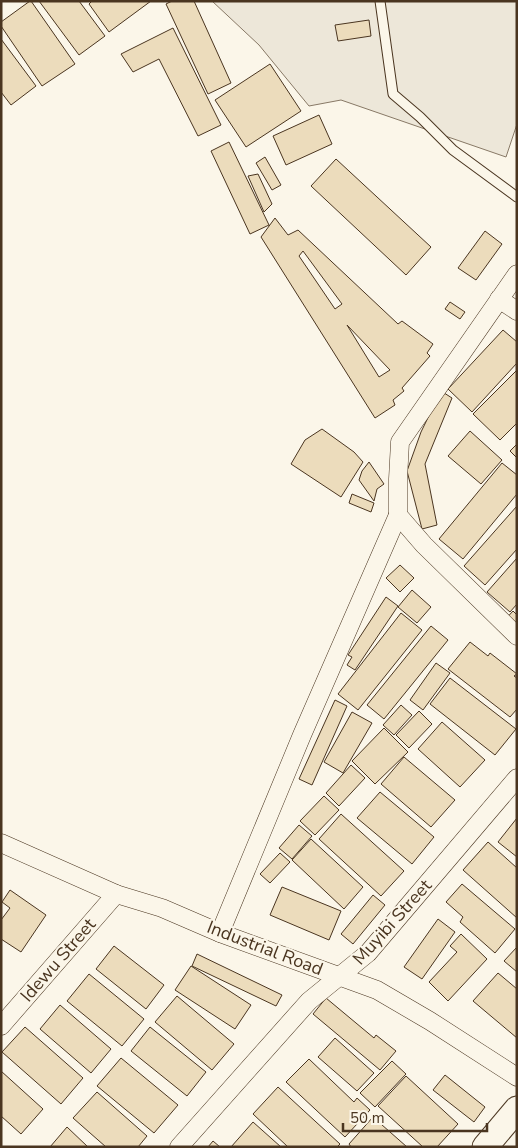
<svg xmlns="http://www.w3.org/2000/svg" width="518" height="1148" font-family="'Nunito Sans',sans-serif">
  <rect width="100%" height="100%" fill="#fbf6e9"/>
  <polygon fill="#ede7d9" stroke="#887966" points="212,1 517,1 517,124 506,157 341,100 309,106 259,45"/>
  <g fill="#ecdcbc" stroke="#4a3520" fill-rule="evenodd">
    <polygon points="30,1 31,1 75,64 42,86 1,26 1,22"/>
    <polygon points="39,1 79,1 105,36 79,55"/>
    <polygon points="92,1 151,1 109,32 89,4"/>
    <polygon points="172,1 194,1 231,83 208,94 166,4"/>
    <polygon points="369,20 371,36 338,41 335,25"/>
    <polygon points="173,28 221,125 198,136 159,59 133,72 121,54"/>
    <polygon points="1,39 36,86 11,105 1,92"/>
    <polygon points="270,64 301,111 246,147 215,100"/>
    <polygon points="319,115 332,144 286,165 273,136"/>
    <polygon points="229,142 269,225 250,234 211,151"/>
    <polygon points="265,157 281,185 272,190 256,163"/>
    <polygon points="336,159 431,247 406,275 311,186"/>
    <polygon points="258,174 272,204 264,212 248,176"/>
    <path d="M275,218L288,235L298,230L398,324L402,321L433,344L427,353L430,356L402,388L404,391L393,400L395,405L375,418L261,237ZM303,251L342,304L335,309L299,256ZM347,325L390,370L379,377Z"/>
    <polygon points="485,231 502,244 476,280 458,268"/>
    <polygon points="450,302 465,312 460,319 445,309"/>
    <polygon points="503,330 517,342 517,363 472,412 448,389"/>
    <polygon points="517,370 517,423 500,440 473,414"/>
    <polygon points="441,391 452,398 425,464 437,525 422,529 407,471 421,432"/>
    <polygon points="322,429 354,452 363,462 341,497 291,464 305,440"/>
    <polygon points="470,431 502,460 481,484 448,456"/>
    <polygon points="517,444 517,458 510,451"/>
    <polygon points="369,462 384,484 377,489 374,501 359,480 362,471"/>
    <polygon points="502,463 517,475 517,494 463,559 439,539"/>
    <polygon points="352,494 374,503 371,512 349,503"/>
    <polygon points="517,506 517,549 485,585 464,566"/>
    <polygon points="517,558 517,604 510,612 487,592"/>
    <polygon points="400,565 414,578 400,592 386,578"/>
    <polygon points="412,590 431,607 417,623 398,607"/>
    <polygon points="386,597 398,606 355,670 347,665 352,657 348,655"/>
    <polygon points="513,611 517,615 517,635 503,622"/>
    <polygon points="401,613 422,630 358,710 338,694"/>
    <polygon points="431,626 448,640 384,719 367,705"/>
    <polygon points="470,642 488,656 490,653 517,674 514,676 517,678 517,709 510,717 448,669"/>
    <polygon points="436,663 450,673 423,710 410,700"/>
    <polygon points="450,678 516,729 495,755 430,704"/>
    <polygon points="335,700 347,706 312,785 299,779"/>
    <polygon points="401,705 412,715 394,735 383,725"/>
    <polygon points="419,711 432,724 409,748 396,735"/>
    <polygon points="352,712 372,723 343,773 324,762"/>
    <polygon points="442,722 485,760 460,787 418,749"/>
    <polygon points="384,728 408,752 375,784 352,761"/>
    <polygon points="404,757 455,800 431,827 381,784"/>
    <polygon points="351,765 365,778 339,806 326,793"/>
    <polygon points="380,792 434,837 412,864 357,818"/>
    <polygon points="324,796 339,810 315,835 300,821"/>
    <polygon points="341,814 404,871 381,896 319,839"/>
    <polygon points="517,818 517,857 498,842"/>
    <polygon points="299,825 312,836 292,859 279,848"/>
    <polygon points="311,839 363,887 344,909 292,860"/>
    <polygon points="488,842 517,868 517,918 463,870"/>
    <polygon points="280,853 290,862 270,883 260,874"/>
    <polygon points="462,884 515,929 495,953 460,922 463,917 446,902"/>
    <polygon points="282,887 341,911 329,940 270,915"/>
    <polygon points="10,890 46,915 21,952 1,939 1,920 10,908 2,902"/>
    <polygon points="373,895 385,905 353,944 341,934"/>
    <polygon points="438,919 455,932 422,979 404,967"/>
    <polygon points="461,934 487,959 448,1001 429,982 457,952 450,946"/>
    <polygon points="114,946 164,985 146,1009 96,969"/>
    <polygon points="517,947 517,972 504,961"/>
    <polygon points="197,954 282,995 276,1006 192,966"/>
    <polygon points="191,966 251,1005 235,1029 175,990"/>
    <polygon points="498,973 517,989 517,1038 473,1001"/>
    <polygon points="89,974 144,1019 122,1046 67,1001"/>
    <polygon points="177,996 234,1044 212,1070 155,1022"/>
    <polygon points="326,998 374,1038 376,1035 396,1051 380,1070 313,1014"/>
    <polygon points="60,1005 111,1049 91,1073 40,1029"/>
    <polygon points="25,1027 83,1078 61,1104 2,1052"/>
    <polygon points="150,1027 206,1072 187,1096 131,1051"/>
    <polygon points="335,1038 374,1073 357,1091 318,1057"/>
    <polygon points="121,1058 178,1105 154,1133 97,1086"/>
    <polygon points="309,1059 354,1102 357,1098 370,1110 345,1137 286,1082"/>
    <polygon points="392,1061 406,1074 375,1107 360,1093"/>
    <polygon points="1,1071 43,1109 21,1134 1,1116"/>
    <polygon points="445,1075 485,1107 474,1122 433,1090"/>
    <polygon points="406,1076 458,1124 437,1147 423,1147 378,1106"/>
    <polygon points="278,1087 340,1144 337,1147 288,1147 253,1114"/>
    <polygon points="97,1092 147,1136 138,1147 106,1147 73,1118"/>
    <polygon points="373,1117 407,1147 351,1147 349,1144"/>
    <polygon points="253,1122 281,1147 231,1147"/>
    <polygon points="67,1127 88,1147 50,1147"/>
    <polygon points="213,1141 220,1147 208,1147"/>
  </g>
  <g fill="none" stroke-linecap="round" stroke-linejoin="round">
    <defs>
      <polyline id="lane" points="380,1 393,94 420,117 453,150 517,197"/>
      <g id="street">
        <polyline points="517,274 400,442 398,479 398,515 424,545 517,636"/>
        <polyline points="499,299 517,311"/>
        <polyline points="1,843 116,894 162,908 220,933 377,990 430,1021 517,1077"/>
        <polyline points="220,933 302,735 398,515"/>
        <polyline points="1,1026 116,894"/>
        <polyline points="179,1147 309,1001 368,953 517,778"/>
      </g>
      <polyline id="secondary" points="485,1147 517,1109"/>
    </defs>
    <use href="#lane" stroke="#4a3520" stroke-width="11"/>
    <use href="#street" stroke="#4a3520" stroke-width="19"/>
    <use href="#secondary" stroke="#4a3520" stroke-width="27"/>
    <use href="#lane" stroke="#fbf6e9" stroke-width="9"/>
    <use href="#street" stroke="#fbf6e9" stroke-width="18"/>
    <use href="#secondary" stroke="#fbf6e9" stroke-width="25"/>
  </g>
  <g text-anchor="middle" stroke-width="4" stroke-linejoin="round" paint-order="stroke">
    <g font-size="18" fill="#4a3520" stroke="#fbf6e9">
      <text transform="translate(392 922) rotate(-48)" y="6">Muyibi Street</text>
      <text transform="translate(265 948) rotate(21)" y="6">Industrial Road</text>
      <text transform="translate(58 960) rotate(-49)" y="6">Idewu Street</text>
    </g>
  </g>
  <rect width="518" height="1148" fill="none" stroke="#4a3520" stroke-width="5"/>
  <path d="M343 1123v8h144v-8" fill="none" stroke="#4a3520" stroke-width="2.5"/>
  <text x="350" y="1123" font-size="15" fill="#4a3520" stroke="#fbf6e9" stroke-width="4" paint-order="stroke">50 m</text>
</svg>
